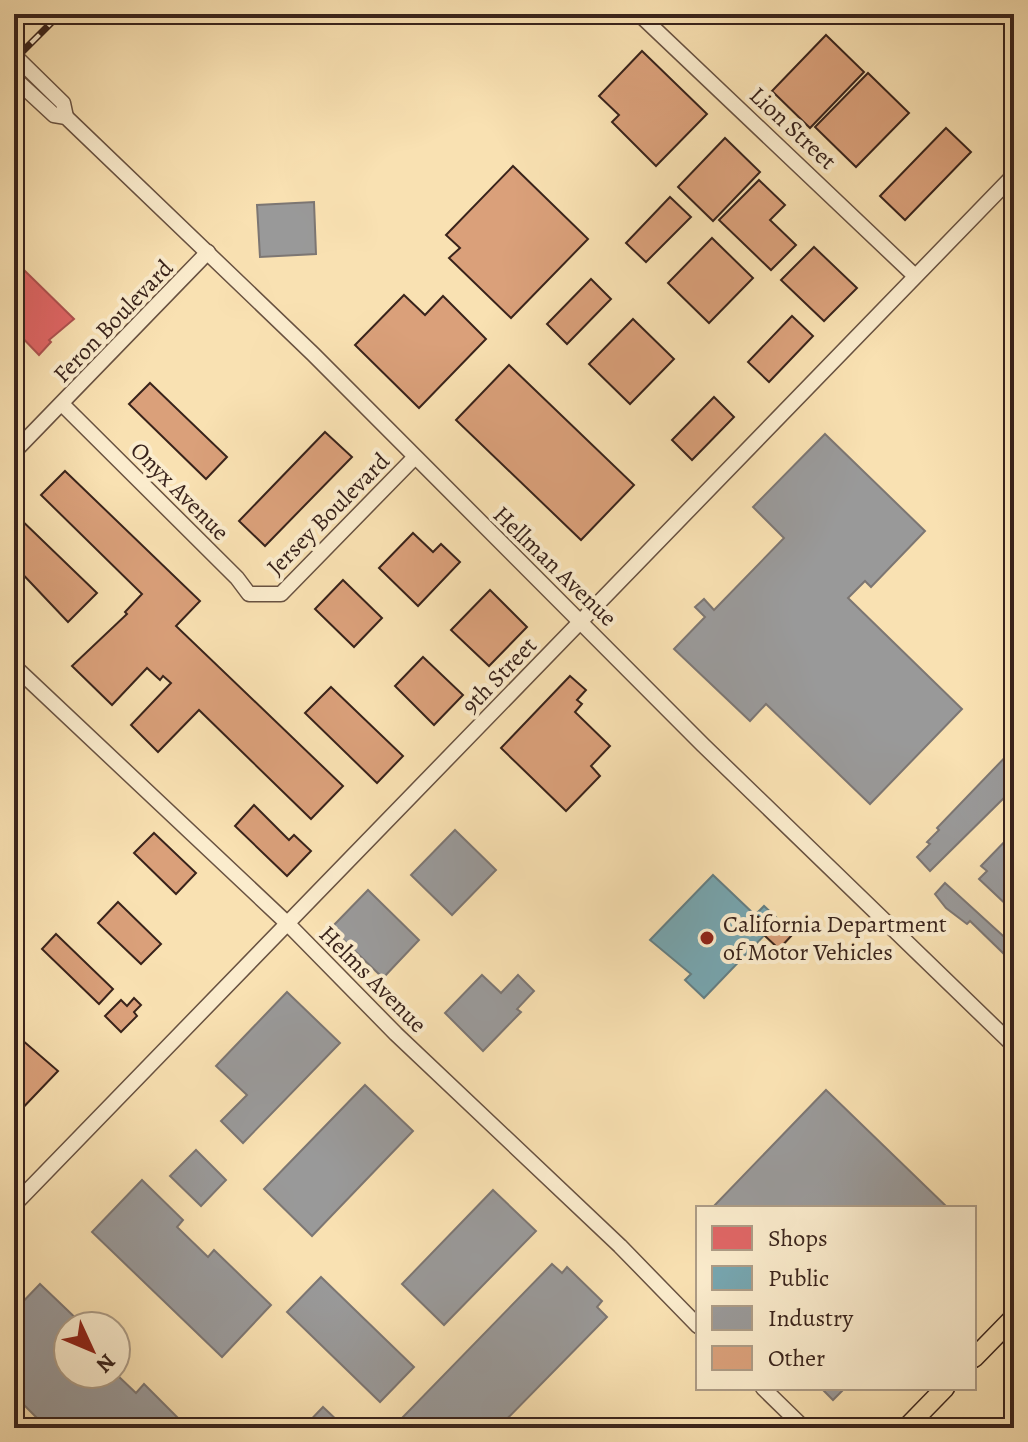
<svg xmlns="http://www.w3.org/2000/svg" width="1028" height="1442" font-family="Alegreya,serif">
  <rect width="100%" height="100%" fill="#f9e1b2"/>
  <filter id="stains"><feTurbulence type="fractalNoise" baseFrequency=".0025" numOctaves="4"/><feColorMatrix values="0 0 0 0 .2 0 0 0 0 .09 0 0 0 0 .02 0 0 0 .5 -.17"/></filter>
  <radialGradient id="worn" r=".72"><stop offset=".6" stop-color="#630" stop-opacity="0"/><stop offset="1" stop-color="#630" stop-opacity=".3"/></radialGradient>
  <polygon fill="#e06666" stroke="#ae5250" stroke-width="2" points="25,271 74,319 49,340 51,342 39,355 14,329 14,282"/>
  <polygon fill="#76a5af" stroke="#647e83" stroke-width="2" points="713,875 755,915 764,906 779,920 704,998 685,980 691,974 650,940"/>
  <g fill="#999" stroke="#7c7673" stroke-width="2">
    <polygon points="314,202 316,254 260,257 257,205"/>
    <polygon points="825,434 925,531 871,587 865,581 848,598 962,709 870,804 766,704 750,721 674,649 705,617 695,607 704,599 714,610 784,538 753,507"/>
    <polygon points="1014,748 1014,788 930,871 917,857 930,844 927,842 939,830 937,828"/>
    <polygon points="455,830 496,870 452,915 411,875"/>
    <polygon points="1014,832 1014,906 1011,909 979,879 987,871 981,866"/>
    <polygon points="945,883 1012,944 1003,953 970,921 967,924 946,908 935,894"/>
    <polygon points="368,890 419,940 383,978 331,928"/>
    <polygon points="482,975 501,993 518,975 534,991 517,1009 521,1012 483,1051 445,1013"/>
    <polygon points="287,992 340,1043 243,1143 221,1121 247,1095 216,1066"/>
    <polygon points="365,1085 413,1131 312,1236 264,1189"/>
    <polygon points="826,1090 948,1208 712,1208"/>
    <polygon points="196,1150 226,1180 201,1206 170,1176"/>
    <polygon points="142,1180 183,1220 177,1227 208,1257 214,1250 271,1305 222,1357 92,1232"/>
    <polygon points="493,1190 536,1231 444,1325 402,1284"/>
    <polygon points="552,1264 562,1273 567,1267 602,1301 597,1307 607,1317 498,1428 409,1428 401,1419"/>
    <polygon points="321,1277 414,1367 380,1402 287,1312"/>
    <polygon points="40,1284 84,1326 68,1326 68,1374 116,1374 136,1393 144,1384 185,1425 182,1428 47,1428 20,1401 14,1408 14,1311"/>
    <polygon points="821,1388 845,1388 833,1400"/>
    <polygon points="323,1407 341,1424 337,1428 303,1428"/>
  </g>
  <g fill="#daa07a" stroke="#39231b" stroke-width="2">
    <polygon points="826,35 864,72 810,128 772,91"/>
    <polygon points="642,51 707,114 656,166 612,122 619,115 599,96"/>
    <polygon points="868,73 909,113 856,167 815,127"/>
    <polygon points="946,128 971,152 905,220 880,196"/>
    <polygon points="725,138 760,172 713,221 678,187"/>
    <polygon points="513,166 588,239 511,318 449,258 460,248 446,235"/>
    <polygon points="759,180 785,205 770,220 796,245 771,270 719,220"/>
    <polygon points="670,197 691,217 646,262 626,243"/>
    <polygon points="712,238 753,278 709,323 668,283"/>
    <polygon points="814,247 857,288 824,321 781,280"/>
    <polygon points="591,279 611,299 567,344 547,324"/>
    <polygon points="404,295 425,315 443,296 486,339 419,408 355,345"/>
    <polygon points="792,316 813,336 769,382 748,362"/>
    <polygon points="633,319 674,359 630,404 589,364"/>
    <polygon points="509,365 634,485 581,540 456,420"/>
    <polygon points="150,383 227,457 206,479 129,404"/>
    <polygon points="714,397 734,417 692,460 672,440"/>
    <polygon points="325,432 352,457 265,546 239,521"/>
    <polygon points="65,471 200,601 176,626 343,786 311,819 199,710 158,752 131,725 171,683 163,676 160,680 147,668 112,705 72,666 127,614 125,612 142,594 41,495"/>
    <polygon points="14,513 97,593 68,622 14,565"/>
    <polygon points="413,533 433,552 441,544 460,562 418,606 379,568"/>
    <polygon points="343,580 382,618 354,647 315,609"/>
    <polygon points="490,590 527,627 489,666 451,630"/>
    <polygon points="423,657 463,695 434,725 395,686"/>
    <polygon points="570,676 586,690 577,700 582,704 575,712 610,746 591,766 600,776 566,811 501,748"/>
    <polygon points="331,687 403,756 377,783 305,713"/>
    <polygon points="254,805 289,840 294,835 311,851 287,876 235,826"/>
    <polygon points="154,833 196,873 176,894 134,853"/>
    <polygon points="118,902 161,944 141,964 98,923"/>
    <polygon points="779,920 793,934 779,949 764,935"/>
    <polygon points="56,934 113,989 99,1004 42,949"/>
    <polygon points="134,998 141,1005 134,1012 137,1016 121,1032 105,1016 121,1000 127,1006"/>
    <polygon points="14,1033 58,1071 15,1116 14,1115"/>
  </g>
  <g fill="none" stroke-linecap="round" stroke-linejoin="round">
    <defs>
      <g id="minor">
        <polyline points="639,14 915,276"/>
        <polyline points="14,55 63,103 66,117"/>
        <polyline points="14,78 54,115 66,117 313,354 703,745 1014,1046"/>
        <polyline points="63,405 237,578 249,594 281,594 414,458"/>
        <polyline points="14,452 208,252"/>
        <polyline points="14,666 289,925 396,1034 620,1246 698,1326"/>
        <polyline points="14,1205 1014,175"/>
        <polyline points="763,1388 804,1428"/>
      </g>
      <g id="major">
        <polyline points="974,1358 1014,1317"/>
        <polyline points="906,1428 945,1388"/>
      </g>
    </defs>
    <use href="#minor" stroke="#695241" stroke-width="17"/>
    <use href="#major" stroke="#39231b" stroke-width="21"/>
    <use href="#minor" stroke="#fbeccd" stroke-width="14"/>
    <use href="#major" stroke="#f9e1b2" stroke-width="18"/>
    <defs>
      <polyline id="rail" points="14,60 60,14"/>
    </defs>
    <use href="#rail" stroke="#39231b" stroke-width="7"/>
    <use href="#rail" stroke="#fbeccd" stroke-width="4" stroke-dasharray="12" stroke-linecap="butt"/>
  </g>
  <circle fill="#8f2418" stroke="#fbeccd" stroke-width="3" cx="707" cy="938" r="8"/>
  <g text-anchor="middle" stroke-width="8" stroke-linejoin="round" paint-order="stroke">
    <g font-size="24" fill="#39231b" stroke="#fbeccd">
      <text transform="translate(793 128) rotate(43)" y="8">Lion Street</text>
      <text transform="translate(113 321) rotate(-46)" y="8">Feron Boulevard</text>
      <text transform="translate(180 491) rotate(45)" y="8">Onyx Avenue</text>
      <text transform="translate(328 514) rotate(-45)" y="8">Jersey Boulevard</text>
      <text transform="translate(555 566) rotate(44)" y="8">Hellman Avenue</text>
      <text transform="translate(499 675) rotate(-46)" y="8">9th Street</text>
      <text transform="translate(373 979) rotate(45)" y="8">Helms Avenue</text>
    </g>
    <g font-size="24" fill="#39231b" stroke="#fbeccd" text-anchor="start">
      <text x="723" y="932">California Department<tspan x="723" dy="28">of Motor Vehicles</tspan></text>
    </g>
  </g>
  <rect width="1028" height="1442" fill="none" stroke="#f9e1b2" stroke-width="48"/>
  <rect x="16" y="16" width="996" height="1410" fill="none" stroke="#39231b" stroke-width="4"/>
  <rect x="24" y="24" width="980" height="1394" fill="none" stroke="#39231b" stroke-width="2"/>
  <rect x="696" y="1206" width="280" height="184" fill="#fbeccd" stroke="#ad9c86" stroke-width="2"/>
  <rect x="712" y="1226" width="40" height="24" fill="#e06666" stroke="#ad9c86" stroke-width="2"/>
  <text x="768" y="1246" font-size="24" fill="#39231b">Shops</text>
  <rect x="712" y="1266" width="40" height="24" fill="#76a5af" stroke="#ad9c86" stroke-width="2"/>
  <text x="768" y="1286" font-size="24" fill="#39231b">Public</text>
  <rect x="712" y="1306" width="40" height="24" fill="#999999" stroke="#ad9c86" stroke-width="2"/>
  <text x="768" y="1326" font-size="24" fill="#39231b">Industry</text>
  <rect x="712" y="1346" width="40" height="24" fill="#daa07a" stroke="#ad9c86" stroke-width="2"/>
  <text x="768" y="1366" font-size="24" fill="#39231b">Other</text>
  <g transform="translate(92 1350) rotate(134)"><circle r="38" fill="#fbeccd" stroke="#ad9c86" stroke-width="2"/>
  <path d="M0-6L14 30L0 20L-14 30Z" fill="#8f2418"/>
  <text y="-12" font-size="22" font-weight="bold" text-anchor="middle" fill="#39231b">N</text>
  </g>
  <rect width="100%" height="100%" filter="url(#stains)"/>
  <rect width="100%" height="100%" fill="url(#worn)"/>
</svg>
